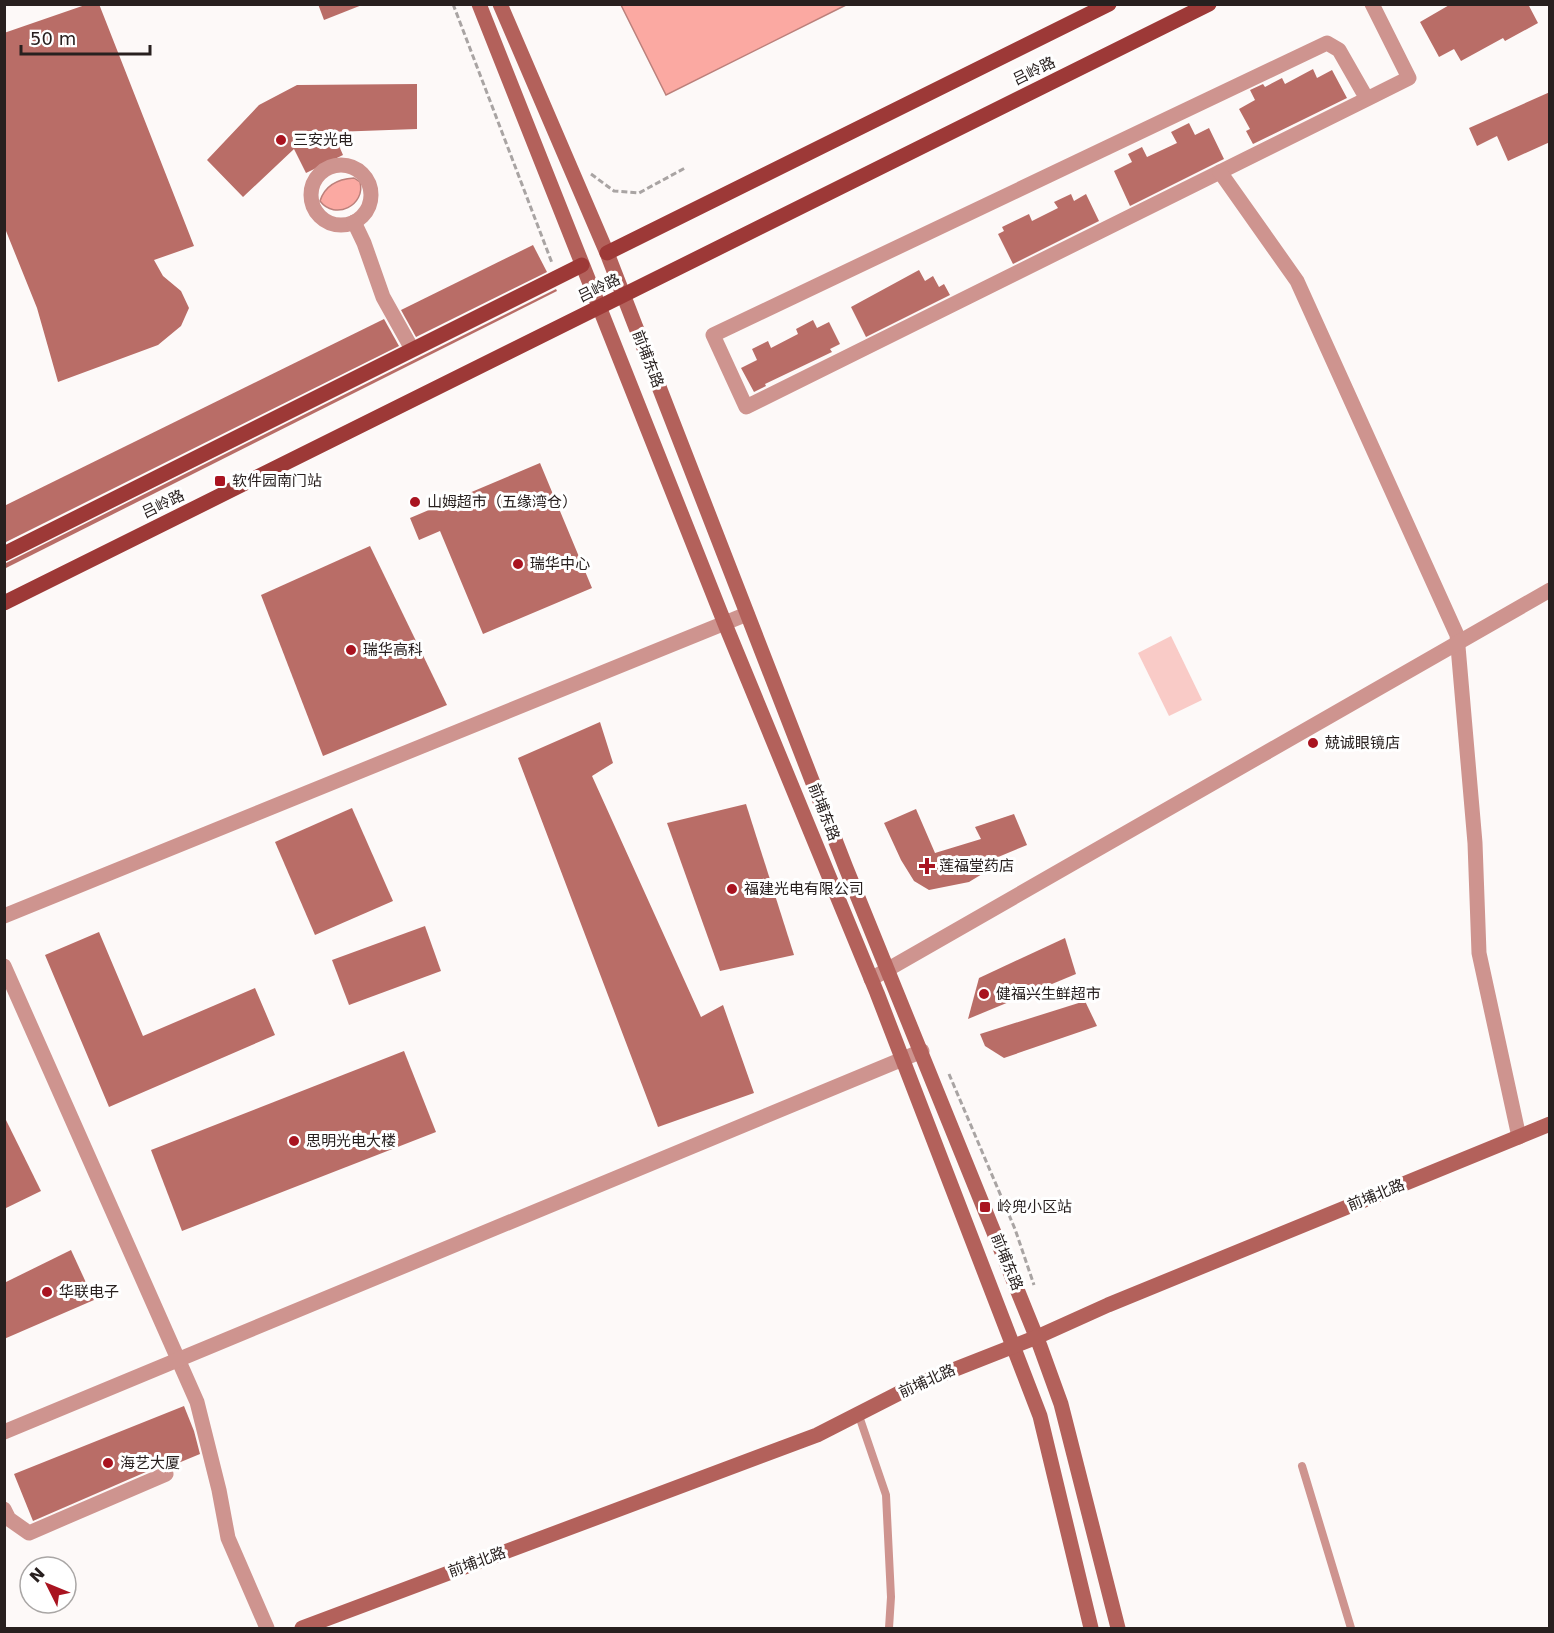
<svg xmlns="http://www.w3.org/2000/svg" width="1554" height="1633" font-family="'DejaVu Sans','Noto Sans SC',sans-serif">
  <rect width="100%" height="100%" fill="#fdf9f8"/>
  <polygon fill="#f9cbc7" points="1171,636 1202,700 1169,716 1138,653"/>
  <g fill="#fba9a2" stroke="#bc807b" stroke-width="1.5">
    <polygon points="621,5 846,5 666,95"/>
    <path d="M354,178L360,182C366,205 335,221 320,201C325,185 338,179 354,178Z"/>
  </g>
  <g fill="#b96d67">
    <polygon points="88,4 99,4 194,246 154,260 163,276 181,291 189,308 181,326 158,345 58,382 37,308 4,226 4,33"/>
    <polygon points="318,4 362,4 362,5 324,20"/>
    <polygon points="1451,4 1528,4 1538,23 1505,41 1503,38 1461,61 1454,49 1439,57 1420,22"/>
    <polygon points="1313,69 1317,78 1332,70 1347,98 1253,144 1246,131 1250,129 1239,109 1255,100 1250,90 1263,84 1265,87 1282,78 1285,84"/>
    <polygon points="417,84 417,129 333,132 343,155 306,173 294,149 243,197 207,160 259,105 297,85"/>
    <polygon points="1550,92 1550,142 1508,161 1497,136 1477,146 1469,128"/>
    <polygon points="1189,123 1195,135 1209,128 1224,159 1130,206 1114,171 1132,162 1128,154 1142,147 1147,157 1177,143 1171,132"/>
    <polygon points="1071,194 1074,201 1086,194 1099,221 1013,264 998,234 1004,231 1002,227 1029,214 1032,221 1058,208 1054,202"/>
    <polygon points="533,245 547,272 416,337 401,310"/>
    <polygon points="919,270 925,281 933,276 939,287 944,284 950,295 866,337 851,307"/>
    <polygon points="556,289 557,291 4,569 4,564"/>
    <polygon points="384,319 399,346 4,543 4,506"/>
    <polygon points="813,320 817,328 829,322 840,344 830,349 832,352 765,384 766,386 754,392 741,368 757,360 752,349 768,341 771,348 798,334 796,329"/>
    <polygon points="540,463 592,588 483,634 440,531 419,540 410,518"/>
    <polygon points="370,546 447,705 323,756 261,595"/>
    <polygon points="600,722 613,763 592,776 701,1017 723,1005 754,1093 658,1127 518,758"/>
    <polygon points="746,804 794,955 720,971 667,823"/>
    <polygon points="352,808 393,901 315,935 275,842"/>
    <polygon points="916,809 935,853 981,839 975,827 1014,814 1027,845 991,860 992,868 969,882 929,890 914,881 901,860 884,823"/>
    <polygon points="425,926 441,971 349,1005 332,960"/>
    <polygon points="99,932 143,1036 255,988 275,1035 109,1107 45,955"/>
    <polygon points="1065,938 1076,974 968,1019 979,978"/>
    <polygon points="1085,1001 1097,1026 1004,1058 985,1046 980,1034"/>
    <polygon points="404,1051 436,1132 182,1231 151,1150"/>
    <polygon points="4,1116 41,1191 4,1209"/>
    <polygon points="71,1250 94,1300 4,1339 4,1283"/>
    <polygon points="184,1406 194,1431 200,1454 171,1466 162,1465 33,1521 14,1474"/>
  </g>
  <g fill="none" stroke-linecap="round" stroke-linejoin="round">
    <g stroke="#a9a4a3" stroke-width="3" stroke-dasharray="6 3" stroke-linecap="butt">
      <polyline points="453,4 552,263"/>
      <polyline points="591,174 614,191 639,193 685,168"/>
      <polyline points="949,1074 1015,1229 1034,1285"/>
    </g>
    <g stroke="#ce948f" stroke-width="8">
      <polyline points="858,1413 886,1495 891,1597 889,1628"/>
      <polyline points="1302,1466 1351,1628"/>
    </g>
    <g stroke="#ce948f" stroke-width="15">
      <polyline points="1367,99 1339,50 1327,43 713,335 746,407 1367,99 1409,78 1372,4"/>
      <circle cx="341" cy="195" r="30"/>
      <polyline points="1220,172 1297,281 1457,635 1475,843 1479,953 1519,1137"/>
      <polyline points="354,222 364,243 383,297 412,349"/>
      <polyline points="4,916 747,614"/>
      <polyline points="4,966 197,1402 219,1490 228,1538 267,1628"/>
      <polyline points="871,979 1550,590"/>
      <polyline points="4,1432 922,1051"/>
      <polyline points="4,1509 9,1519 29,1533 166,1474"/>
    </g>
    <g stroke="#b3615b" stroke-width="15">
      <polyline points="479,4 725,624 877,993 1040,1416 1091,1628"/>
      <polyline points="500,4 607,253 846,868 1040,1346 1061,1404 1118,1628"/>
      <polyline points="302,1628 817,1435 915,1385 1037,1337 1108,1305 1550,1124"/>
    </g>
    <g stroke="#9d3937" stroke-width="15">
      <polyline points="607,253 1109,4"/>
      <polyline points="4,554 582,265"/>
      <polyline points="4,603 1209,4"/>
    </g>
  </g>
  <g fill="#a91420" stroke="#fff" stroke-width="2">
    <circle cx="281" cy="140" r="6"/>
    <rect x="214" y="475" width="12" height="12" rx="3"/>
    <circle cx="415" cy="502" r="6"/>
    <circle cx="518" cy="564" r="6"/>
    <circle cx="351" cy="650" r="6"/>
    <circle cx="1313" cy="743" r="6"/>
    <path d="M924 857h6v6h6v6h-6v6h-6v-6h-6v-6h6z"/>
    <circle cx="732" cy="889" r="6"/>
    <circle cx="984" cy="994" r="6"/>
    <circle cx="294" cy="1141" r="6"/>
    <rect x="979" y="1201" width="12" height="12" rx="3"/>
    <circle cx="47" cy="1292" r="6"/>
    <circle cx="108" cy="1463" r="6"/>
  </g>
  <g text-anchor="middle" stroke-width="6" stroke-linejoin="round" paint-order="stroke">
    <g font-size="15" fill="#28201f" stroke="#fff">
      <text transform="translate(1034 71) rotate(-26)" y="5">吕岭路</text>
      <text transform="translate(599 288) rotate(-26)" y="5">吕岭路</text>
      <text transform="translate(648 359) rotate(69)" y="5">前埔东路</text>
      <text transform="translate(163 504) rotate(-26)" y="5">吕岭路</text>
      <text transform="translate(824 812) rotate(69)" y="5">前埔东路</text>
      <text transform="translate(1376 1195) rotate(-22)" y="5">前埔北路</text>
      <text transform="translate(1007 1262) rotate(68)" y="5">前埔东路</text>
      <text transform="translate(927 1381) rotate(-24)" y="5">前埔北路</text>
      <text transform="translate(477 1562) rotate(-20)" y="5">前埔北路</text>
    </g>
    <g font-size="15" fill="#28201f" stroke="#fff" text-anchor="start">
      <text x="293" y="145">三安光电</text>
      <text x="232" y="486">软件园南门站</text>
      <text x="427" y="507">山姆超市（五缘湾仓）</text>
      <text x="530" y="569">瑞华中心</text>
      <text x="363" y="655">瑞华高科</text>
      <text x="1325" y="748">兢诚眼镜店</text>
      <text x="939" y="871">莲福堂药店</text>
      <text x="744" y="894">福建光电有限公司</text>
      <text x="996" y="999">健福兴生鲜超市</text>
      <text x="306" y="1146">思明光电大楼</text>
      <text x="997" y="1212">岭兜小区站</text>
      <text x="59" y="1297">华联电子</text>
      <text x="120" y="1468">海艺大厦</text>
    </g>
  </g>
  <rect width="1554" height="1633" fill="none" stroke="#28201f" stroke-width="12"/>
  <g transform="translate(48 1585) rotate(313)"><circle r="28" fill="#ffffff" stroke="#a9a6a5" stroke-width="1.5"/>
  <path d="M0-4.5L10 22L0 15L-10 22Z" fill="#a91420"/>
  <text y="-9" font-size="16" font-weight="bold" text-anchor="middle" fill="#28201f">N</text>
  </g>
  <path d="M21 45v9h129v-9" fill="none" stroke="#28201f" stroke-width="3"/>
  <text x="30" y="45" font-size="18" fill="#28201f" stroke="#ffffff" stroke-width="4.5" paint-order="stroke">50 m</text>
</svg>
